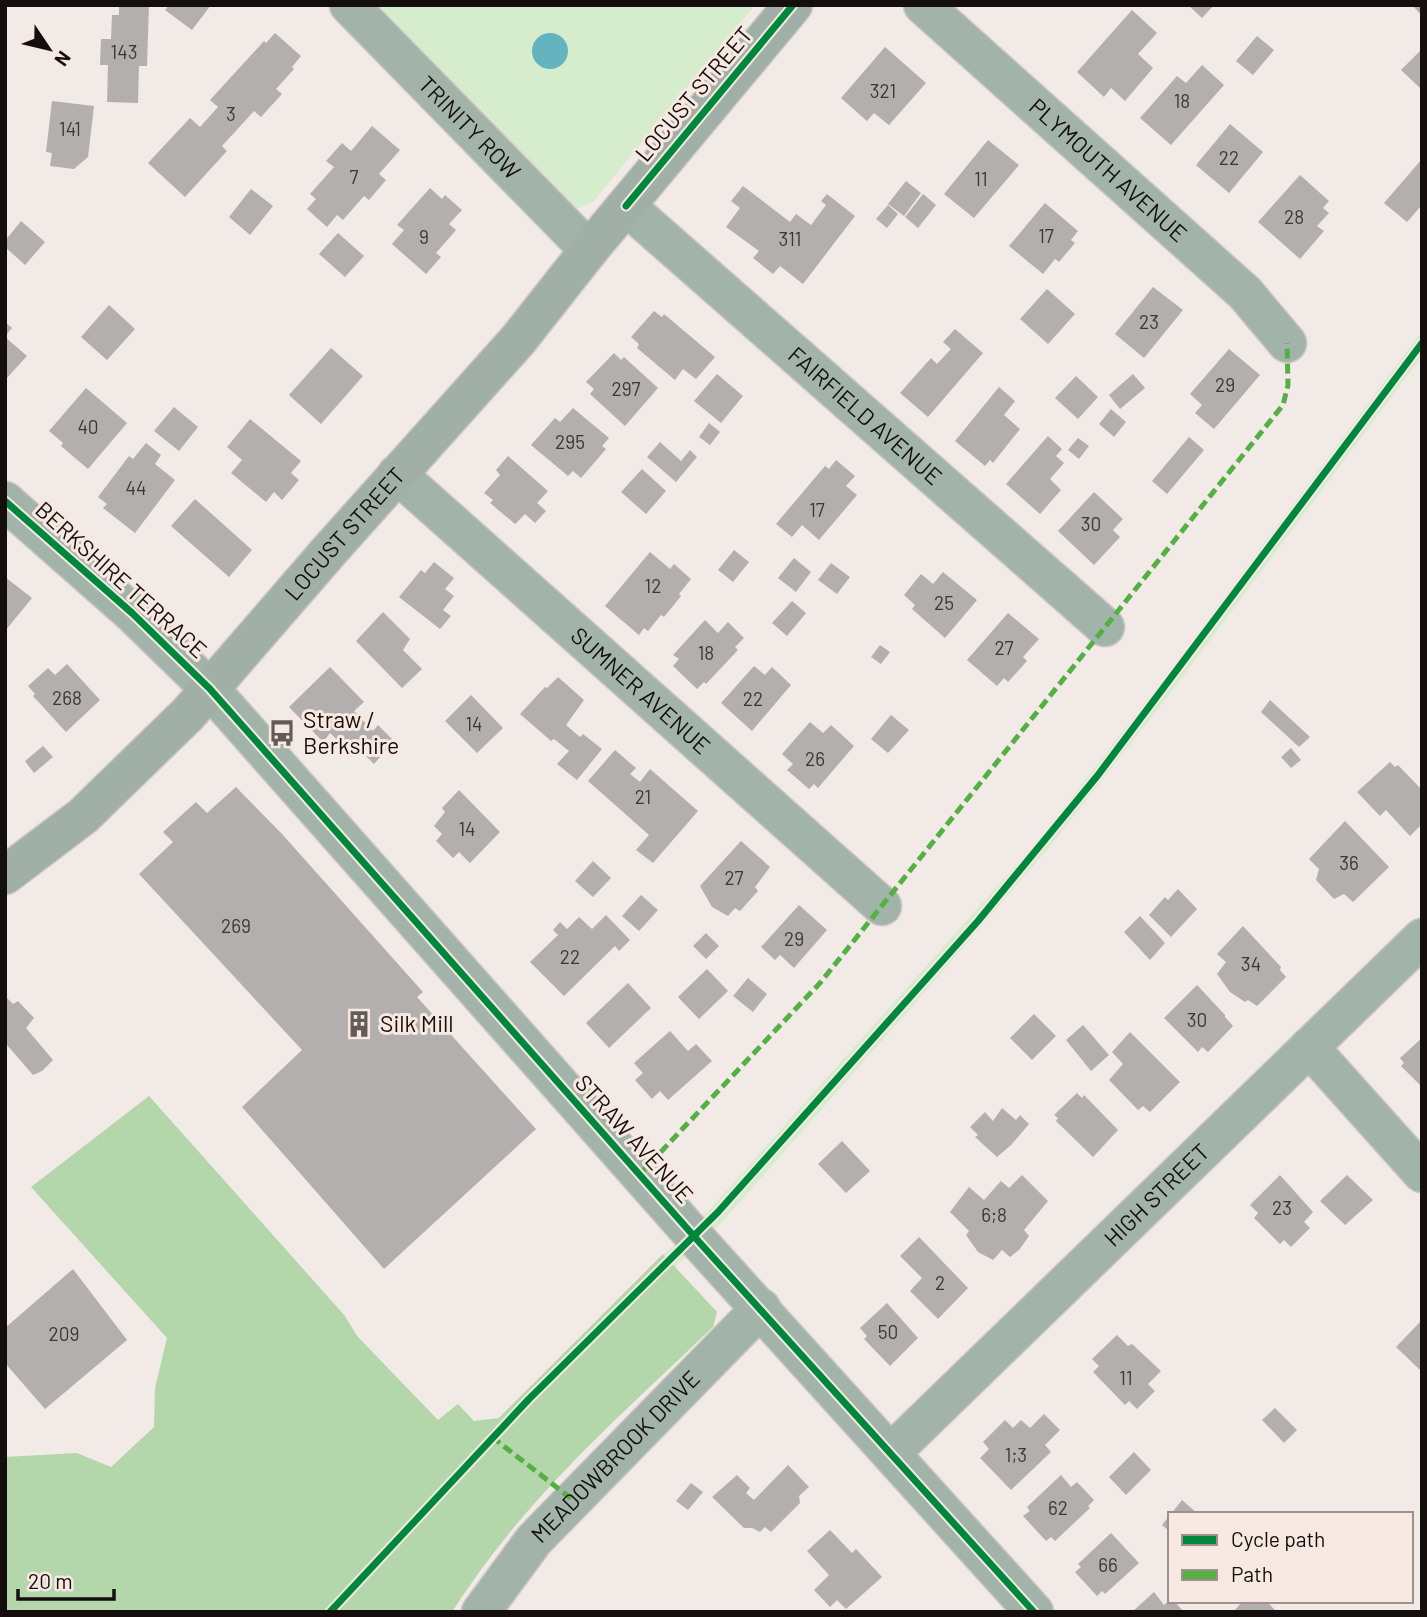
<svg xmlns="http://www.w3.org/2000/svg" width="1427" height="1617" font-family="Barlow,sans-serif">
  <rect width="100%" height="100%" fill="#f2eae6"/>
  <g fill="#d5eccd">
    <polygon points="359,5 755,5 593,202 577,209 566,208"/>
    <polygon points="1422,331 1422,356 1172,691 1051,845 924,993 723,1221 320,1612 502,1414 712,1207 1040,838 1161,682"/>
  </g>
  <path fill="#b3d6ab" d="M149,1096L345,1316L357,1336L438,1420L458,1404L474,1421L499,1418L663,1254L717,1312L713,1327C620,1416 521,1502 452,1612H5V1457L77,1453L111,1467L154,1427L155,1388L167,1338L31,1187Z"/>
  <circle fill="#64b4bf" cx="550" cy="51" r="18"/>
  <g fill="#b3afaf">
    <polygon points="119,5 149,5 147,66 139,66 138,103 107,102 108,65 100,65 101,39 111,39 112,15 119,15"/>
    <polygon points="169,5 211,5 192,30 165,10"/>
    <polygon points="1188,5 1214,5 1202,18"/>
    <polygon points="1412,5 1422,5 1422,16"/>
    <polygon points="1132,10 1157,33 1138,54 1153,68 1125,101 1111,88 1104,97 1077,72"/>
    <polygon points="275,33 301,56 292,67 294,69 276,89 282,94 261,117 254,111 222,146 227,151 185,197 148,163 190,118 200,127 218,107 210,100 264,41 266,43"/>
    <polygon points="1257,36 1274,50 1253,75 1236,61"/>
    <polygon points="885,47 926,83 889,125 874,113 867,121 841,98"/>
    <polygon points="1422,49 1422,90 1401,70"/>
    <polygon points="1202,65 1224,85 1171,145 1140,118 1177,76 1186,83"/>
    <polygon points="52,101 94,106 88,157 74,169 50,166 52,153 46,152"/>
    <polygon points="1230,124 1263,152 1229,193 1196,165"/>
    <polygon points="372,126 400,150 379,174 386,180 369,200 364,196 343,220 337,215 327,227 307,209 316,199 310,194 334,167 326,161 342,143 351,151"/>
    <polygon points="988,140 1019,165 974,218 944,194"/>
    <polygon points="1422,159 1422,205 1407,222 1384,203"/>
    <polygon points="1300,175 1329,201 1323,208 1329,213 1317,226 1324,231 1300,259 1258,222"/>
    <polygon points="906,181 921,193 904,216 888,204"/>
    <polygon points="743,186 790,222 796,214 811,225 826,205 821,201 827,194 855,216 803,284 780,266 773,274 753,258 759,251 726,227 740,208 731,201"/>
    <polygon points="430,188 442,199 445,195 462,210 449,224 456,230 436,253 441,257 426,274 392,244 404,230 397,225"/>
    <polygon points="251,189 273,206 250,235 229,217"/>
    <polygon points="923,194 936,205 918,228 905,217"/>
    <polygon points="1045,203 1078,231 1071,240 1075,243 1059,262 1055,259 1043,274 1009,246"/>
    <polygon points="888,205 898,214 887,228 876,219"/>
    <polygon points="21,221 45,242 25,265 5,247 5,241"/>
    <polygon points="338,233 364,256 345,277 319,254"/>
    <polygon points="1153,287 1183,310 1144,358 1115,334"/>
    <polygon points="1047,289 1075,314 1048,344 1020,319"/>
    <polygon points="109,305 135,329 107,360 81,337"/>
    <polygon points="654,311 662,317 664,314 715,357 696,379 683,369 675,380 637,348 639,344 631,337"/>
    <polygon points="5,322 12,328 5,336"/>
    <polygon points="955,329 983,353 928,417 900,393 931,358 937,364 951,349 943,342"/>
    <polygon points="5,337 27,356 5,380"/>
    <polygon points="331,348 363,376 321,424 289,395"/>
    <polygon points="1229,349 1260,375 1214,429 1195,413 1202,405 1190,394"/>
    <polygon points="614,353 621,360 624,357 658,388 625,426 590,394 594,389 586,382"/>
    <polygon points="717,374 743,396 721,423 694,401"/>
    <polygon points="1133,374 1145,388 1120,409 1109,395"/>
    <polygon points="1076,376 1098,397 1078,419 1055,398"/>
    <polygon points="999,387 1015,401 1004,415 1020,429 993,463 990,460 985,466 955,441"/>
    <polygon points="86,388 127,423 88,469 61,446 63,443 49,431"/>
    <polygon points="174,407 198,427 179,451 154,431"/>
    <polygon points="573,408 609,438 602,446 606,449 581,478 573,471 568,476 531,445 555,418 560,422"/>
    <polygon points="1111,409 1126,422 1114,437 1099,424"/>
    <polygon points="250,419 301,461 291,473 299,480 282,500 274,492 266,502 231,473 242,460 227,447"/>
    <polygon points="709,423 720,432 710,445 699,437"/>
    <polygon points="1048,436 1062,449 1056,456 1064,463 1050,479 1061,490 1040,514 1006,484"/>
    <polygon points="1189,437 1204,450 1167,494 1152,481"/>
    <polygon points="1078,438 1089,446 1079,459 1068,450"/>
    <polygon points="660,442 681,461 690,450 697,457 676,482 647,457"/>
    <polygon points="146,443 161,455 155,464 175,480 135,533 103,508 107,504 98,497 129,456 133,459"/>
    <polygon points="508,456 548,491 537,503 546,511 535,523 525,514 515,524 490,503 493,500 484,493 500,475 496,470"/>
    <polygon points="836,460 855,476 846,486 857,495 819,540 802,525 792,537 776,524 825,466 829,469"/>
    <polygon points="642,469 666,491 646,514 621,492"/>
    <polygon points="1094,492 1123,519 1113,530 1120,537 1094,565 1058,531"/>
    <polygon points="195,499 252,550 229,577 171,526"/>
    <polygon points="734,550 749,562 733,582 718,570"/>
    <polygon points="650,552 670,569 674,564 691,579 679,594 681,596 664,617 661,615 648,631 644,628 639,635 605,606"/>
    <polygon points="794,558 811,572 796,592 778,578"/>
    <polygon points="434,562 454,578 445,589 454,596 443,610 451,616 440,629 399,597 421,570 425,573"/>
    <polygon points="831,563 850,577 837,594 818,580"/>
    <polygon points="943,572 977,600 945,638 912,609 915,605 904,595 921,574 933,584"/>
    <polygon points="5,577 32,598 5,631"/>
    <polygon points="792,601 806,613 787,636 772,623"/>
    <polygon points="383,612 410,639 403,650 422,669 402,688 356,641"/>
    <polygon points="1008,613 1039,639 1023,657 1027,661 1008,682 1004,678 997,686 967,660"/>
    <polygon points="705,620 718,633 728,622 744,638 735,647 738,650 706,684 704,682 697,689 673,666 679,659 673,655"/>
    <polygon points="880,645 890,652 881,664 871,657"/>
    <polygon points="67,664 100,700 66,732 33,696 35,694 28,686 48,668 55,675"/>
    <polygon points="754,666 765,675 772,667 791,685 752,731 721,703"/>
    <polygon points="330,667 364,702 354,711 373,731 378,725 394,741 374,764 362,752 355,757 330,733 323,742 289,707"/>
    <polygon points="558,677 584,700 566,725 580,737 583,734 602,749 577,780 557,764 569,751 554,739 551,741 520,714 545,687 547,688"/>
    <polygon points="471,695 503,728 477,753 445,721"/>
    <polygon points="1270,700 1310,737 1299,747 1261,712"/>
    <polygon points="891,715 909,730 888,753 871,739"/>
    <polygon points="810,722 823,733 831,725 854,746 818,788 814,784 809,789 787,770 793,764 782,754"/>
    <polygon points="43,746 53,757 34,773 25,761"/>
    <polygon points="1291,748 1301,760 1291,768 1281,757"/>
    <polygon points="615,750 636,768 630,774 640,782 650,769 698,811 653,863 636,850 649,835 588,781"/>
    <polygon points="1390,762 1395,767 1398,765 1422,790 1422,824 1410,836 1386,810 1380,816 1357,792"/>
    <polygon points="236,787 282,834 423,992 417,997 536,1129 384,1269 242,1107 302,1050 139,874 173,842 163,832 196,802 207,813"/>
    <polygon points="459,790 500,832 470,863 459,852 453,858 436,841 442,834 434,826 445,812 442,808"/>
    <polygon points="1345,821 1389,867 1353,902 1344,894 1334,899 1316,880 1319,869 1309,859"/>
    <polygon points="741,841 770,867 755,887 758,891 740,911 735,908 728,916 712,907 700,886"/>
    <polygon points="593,861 611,878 593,897 575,881"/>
    <polygon points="1178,889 1197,909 1171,937 1149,915 1165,897 1168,900"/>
    <polygon points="641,895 658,910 639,931 622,916"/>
    <polygon points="799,905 827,930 794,968 780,955 775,960 761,947"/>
    <polygon points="606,915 630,940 619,951 615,946 564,996 530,962 558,935 553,930 560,922 567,929 579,917 592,929"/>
    <polygon points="1140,916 1165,943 1150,960 1124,932"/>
    <polygon points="1243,926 1281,967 1280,970 1286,977 1257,1006 1248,1000 1245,1002 1230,992 1217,974 1226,962 1217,954"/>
    <polygon points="706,933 719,946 706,959 693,946"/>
    <polygon points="707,969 728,991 699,1019 678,997"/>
    <polygon points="748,978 767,994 753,1012 733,996"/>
    <polygon points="628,983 651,1008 609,1048 586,1023"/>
    <polygon points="1197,985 1225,1015 1225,1017 1233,1026 1208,1052 1202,1047 1198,1052 1164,1018"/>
    <polygon points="5,996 13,1004 18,1001 34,1018 26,1028 53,1060 42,1071 33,1075 7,1045 5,1046"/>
    <polygon points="1034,1014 1056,1036 1032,1060 1010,1038"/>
    <polygon points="1083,1025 1109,1055 1091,1071 1066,1040"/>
    <polygon points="670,1031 688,1051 696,1044 712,1061 668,1100 660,1091 652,1099 635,1080 643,1073 634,1063"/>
    <polygon points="1130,1032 1180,1082 1150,1112 1143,1106 1138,1110 1109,1080 1123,1064 1112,1052"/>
    <polygon points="1422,1038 1422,1087 1401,1066 1404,1063 1400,1058"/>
    <polygon points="1077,1093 1082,1098 1084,1095 1118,1130 1093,1157 1056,1121 1058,1118 1054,1115"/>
    <polygon points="1002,1108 1016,1120 1020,1115 1029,1124 1011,1145 997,1157 975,1137 978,1135 970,1127 985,1112 993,1121"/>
    <polygon points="842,1141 870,1171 846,1193 818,1164"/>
    <polygon points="1022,1175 1048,1201 1024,1230 1029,1236 1019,1250 1010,1257 1002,1250 993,1260 978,1252 966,1235 969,1231 950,1212 969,1187 984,1200 1001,1181 1009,1188"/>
    <polygon points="1280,1175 1313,1212 1304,1222 1310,1228 1291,1247 1284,1240 1280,1244 1254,1218 1258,1213 1250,1205"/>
    <polygon points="1347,1175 1373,1200 1345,1225 1320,1201"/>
    <polygon points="919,1237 968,1288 938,1319 910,1291 922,1278 900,1256"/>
    <polygon points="73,1269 127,1340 45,1409 5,1363 5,1328"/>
    <polygon points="887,1303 918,1338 890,1366 864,1339 867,1336 860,1328"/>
    <polygon points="1422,1320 1422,1367 1420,1370 1396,1347"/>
    <polygon points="1117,1335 1128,1346 1132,1344 1161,1371 1148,1384 1155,1391 1137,1409 1129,1401 1125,1405 1093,1372 1099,1366 1092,1359"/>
    <polygon points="1275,1408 1297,1430 1284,1443 1262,1420"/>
    <polygon points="1044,1414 1060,1430 1045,1445 1051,1452 1011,1490 980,1458 989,1449 983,1442 1005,1420 1013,1428 1021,1420 1030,1428"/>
    <polygon points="1134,1452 1151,1470 1126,1495 1109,1477"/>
    <polygon points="788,1465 809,1487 799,1496 800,1503 771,1532 765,1527 760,1532 752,1528 744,1528 712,1497 737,1475 750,1488 746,1493 754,1500"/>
    <polygon points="1061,1475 1071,1487 1077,1482 1094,1500 1088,1506 1090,1508 1055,1541 1051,1537 1046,1541 1023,1516 1030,1511 1027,1507"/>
    <polygon points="691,1483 703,1492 688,1510 676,1501"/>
    <polygon points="1182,1500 1198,1514 1171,1514"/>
    <polygon points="1170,1515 1170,1532 1162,1525"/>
    <polygon points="830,1530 852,1553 856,1549 882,1577 846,1609 837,1600 830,1607 814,1590 829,1575 807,1551"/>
    <polygon points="1111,1533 1139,1563 1105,1594 1102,1591 1097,1596 1075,1572 1081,1567 1078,1564"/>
    <polygon points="1154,1592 1164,1605 1170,1600 1174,1601 1184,1612 1132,1612"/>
    <polygon points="1243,1601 1266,1601 1277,1612 1233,1612"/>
  </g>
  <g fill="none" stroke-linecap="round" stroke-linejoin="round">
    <defs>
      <g id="minor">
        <path id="s1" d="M349,5L589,250"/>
        <path id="s2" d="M923,5L1245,293L1287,343"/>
        <path id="s3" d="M626,206L1105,627"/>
        <path id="s4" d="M397,474L882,906"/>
        <polyline points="5,501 132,613 210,689 700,1243 1034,1612"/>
        <polyline points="1309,1047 1422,1173"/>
        <path id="s5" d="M892,1452L1422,938"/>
        <path id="s6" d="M481,1612L534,1540L761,1308"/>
      </g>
      <g id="highway">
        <path id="s7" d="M5,875L83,816L188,714L330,550L518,340L589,250L793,5"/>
      </g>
    </defs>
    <use href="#minor" stroke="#cec8c4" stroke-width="41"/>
    <use href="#highway" stroke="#cec8c4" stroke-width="41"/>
    <use href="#minor" stroke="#a2b4aa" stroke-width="38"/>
    <use href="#highway" stroke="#a1b0a6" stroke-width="38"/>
    <g stroke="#55b044" stroke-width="5" stroke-dasharray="10 5" stroke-linecap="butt">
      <polyline points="640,1174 820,983 1283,405 1288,385 1287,343"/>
      <polyline points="492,1437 573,1500"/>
    </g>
    <defs>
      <g id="cycleway">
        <polyline points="626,206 793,5"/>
        <polyline points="5,501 132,613 210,689 700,1243 1034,1612"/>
        <polyline points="330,1612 529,1399 718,1212 978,921 1098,775 1422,343"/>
      </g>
    </defs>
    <use href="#cycleway" stroke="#f7e8e1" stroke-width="11"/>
    <use href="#cycleway" stroke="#00873e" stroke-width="7"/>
  </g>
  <defs>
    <symbol id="bus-bare" viewBox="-9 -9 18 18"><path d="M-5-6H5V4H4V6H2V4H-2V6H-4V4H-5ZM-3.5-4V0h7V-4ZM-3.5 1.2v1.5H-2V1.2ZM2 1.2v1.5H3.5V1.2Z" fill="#625c59" stroke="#f7e8e1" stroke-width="2.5" paint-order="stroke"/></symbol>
    <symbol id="building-bare" viewBox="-9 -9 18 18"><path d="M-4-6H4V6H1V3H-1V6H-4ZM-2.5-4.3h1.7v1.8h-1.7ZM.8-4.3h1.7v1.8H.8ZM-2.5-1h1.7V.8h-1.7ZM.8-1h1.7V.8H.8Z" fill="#625c59" stroke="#f7e8e1" stroke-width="2.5" paint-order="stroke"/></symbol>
  </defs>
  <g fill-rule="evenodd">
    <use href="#bus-bare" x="263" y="714" width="38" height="38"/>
    <use href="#building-bare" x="340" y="1005" width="38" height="38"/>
  </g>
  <g text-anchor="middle" stroke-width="6" stroke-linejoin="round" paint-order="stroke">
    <g font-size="19" fill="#3c3736">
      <text x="124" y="59">143</text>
      <text x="883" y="98">321</text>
      <text x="1182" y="108">18</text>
      <text x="231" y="121">3</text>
      <text x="70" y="136">141</text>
      <text x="1229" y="165">22</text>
      <text x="354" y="184">7</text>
      <text x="981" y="186">11</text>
      <text x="1294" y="224">28</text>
      <text x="1046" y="243">17</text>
      <text x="424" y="244">9</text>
      <text x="790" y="246">311</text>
      <text x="1149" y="329">23</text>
      <text x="1225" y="392">29</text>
      <text x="626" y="396">297</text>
      <text x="88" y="434">40</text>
      <text x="570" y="449">295</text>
      <text x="136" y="495">44</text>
      <text x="817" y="517">17</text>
      <text x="1091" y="531">30</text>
      <text x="653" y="593">12</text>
      <text x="944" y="610">25</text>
      <text x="1004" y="655">27</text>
      <text x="706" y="660">18</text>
      <text x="67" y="705">268</text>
      <text x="753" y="706">22</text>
      <text x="474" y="731">14</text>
      <text x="815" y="766">26</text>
      <text x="643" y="804">21</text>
      <text x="467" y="836">14</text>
      <text x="1349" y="870">36</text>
      <text x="734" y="885">27</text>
      <text x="236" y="933">269</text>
      <text x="794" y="946">29</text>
      <text x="570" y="964">22</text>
      <text x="1251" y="971">34</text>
      <text x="1197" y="1027">30</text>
      <text x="1282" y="1215">23</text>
      <text x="994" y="1222">6;8</text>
      <text x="940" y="1290">2</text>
      <text x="888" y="1339">50</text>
      <text x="64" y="1341">209</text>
      <text x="1126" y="1385">11</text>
      <text x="1016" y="1462">1;3</text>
      <text x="1058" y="1515">62</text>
      <text x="1108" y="1572">66</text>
    </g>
    <g font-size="23" fill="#140f0d" stroke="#f7e8e1">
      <text transform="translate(694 94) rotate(-50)" y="8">LOCUST STREET</text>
      <text dy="8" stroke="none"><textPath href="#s1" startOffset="172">TRINITY ROW</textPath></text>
      <text dy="8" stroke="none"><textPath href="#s2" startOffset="248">PLYMOUTH AVENUE</textPath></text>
      <text dy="8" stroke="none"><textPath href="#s3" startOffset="318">FAIRFIELD AVENUE</textPath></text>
      <text dy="8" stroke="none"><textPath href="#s7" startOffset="483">LOCUST STREET</textPath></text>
      <text transform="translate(121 580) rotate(42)" y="8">BERKSHIRE TERRACE</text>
      <text dy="8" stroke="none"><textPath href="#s4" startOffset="326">SUMNER AVENUE</textPath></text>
      <text transform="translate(634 1139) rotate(48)" y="8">STRAW AVENUE</text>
      <text dy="8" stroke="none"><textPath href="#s5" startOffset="369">HIGH STREET</textPath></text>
      <text dy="8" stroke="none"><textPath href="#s6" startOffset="206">MEADOWBROOK DRIVE</textPath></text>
    </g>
    <g font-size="23" fill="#140f0d" stroke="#f7e8e1" text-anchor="start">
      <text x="303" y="728">Straw /<tspan x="303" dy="26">Berkshire</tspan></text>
      <text x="380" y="1032">Silk Mill</text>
    </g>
  </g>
  <rect width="1427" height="1617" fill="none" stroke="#140f0d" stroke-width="14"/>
  <rect x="1168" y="1512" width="245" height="91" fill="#f7e8e1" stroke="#9c918c" stroke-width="2"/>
  <rect x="1182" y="1535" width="35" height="10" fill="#00873e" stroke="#9c918c" stroke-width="2"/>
  <text x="1231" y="1547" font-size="21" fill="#140f0d">Cycle path</text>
  <rect x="1182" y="1570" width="35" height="10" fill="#55b044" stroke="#9c918c" stroke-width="2"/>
  <text x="1231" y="1582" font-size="21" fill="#140f0d">Path</text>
  <g transform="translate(49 49) rotate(125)" stroke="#f7e8e1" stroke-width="5" paint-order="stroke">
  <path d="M0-5L12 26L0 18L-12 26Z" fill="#140f0d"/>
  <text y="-10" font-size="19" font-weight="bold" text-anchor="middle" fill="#140f0d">N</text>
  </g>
  <path d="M18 1589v10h96v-10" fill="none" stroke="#140f0d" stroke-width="3.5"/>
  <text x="28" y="1589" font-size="21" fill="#140f0d" stroke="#f7e8e1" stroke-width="5" paint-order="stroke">20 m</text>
</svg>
